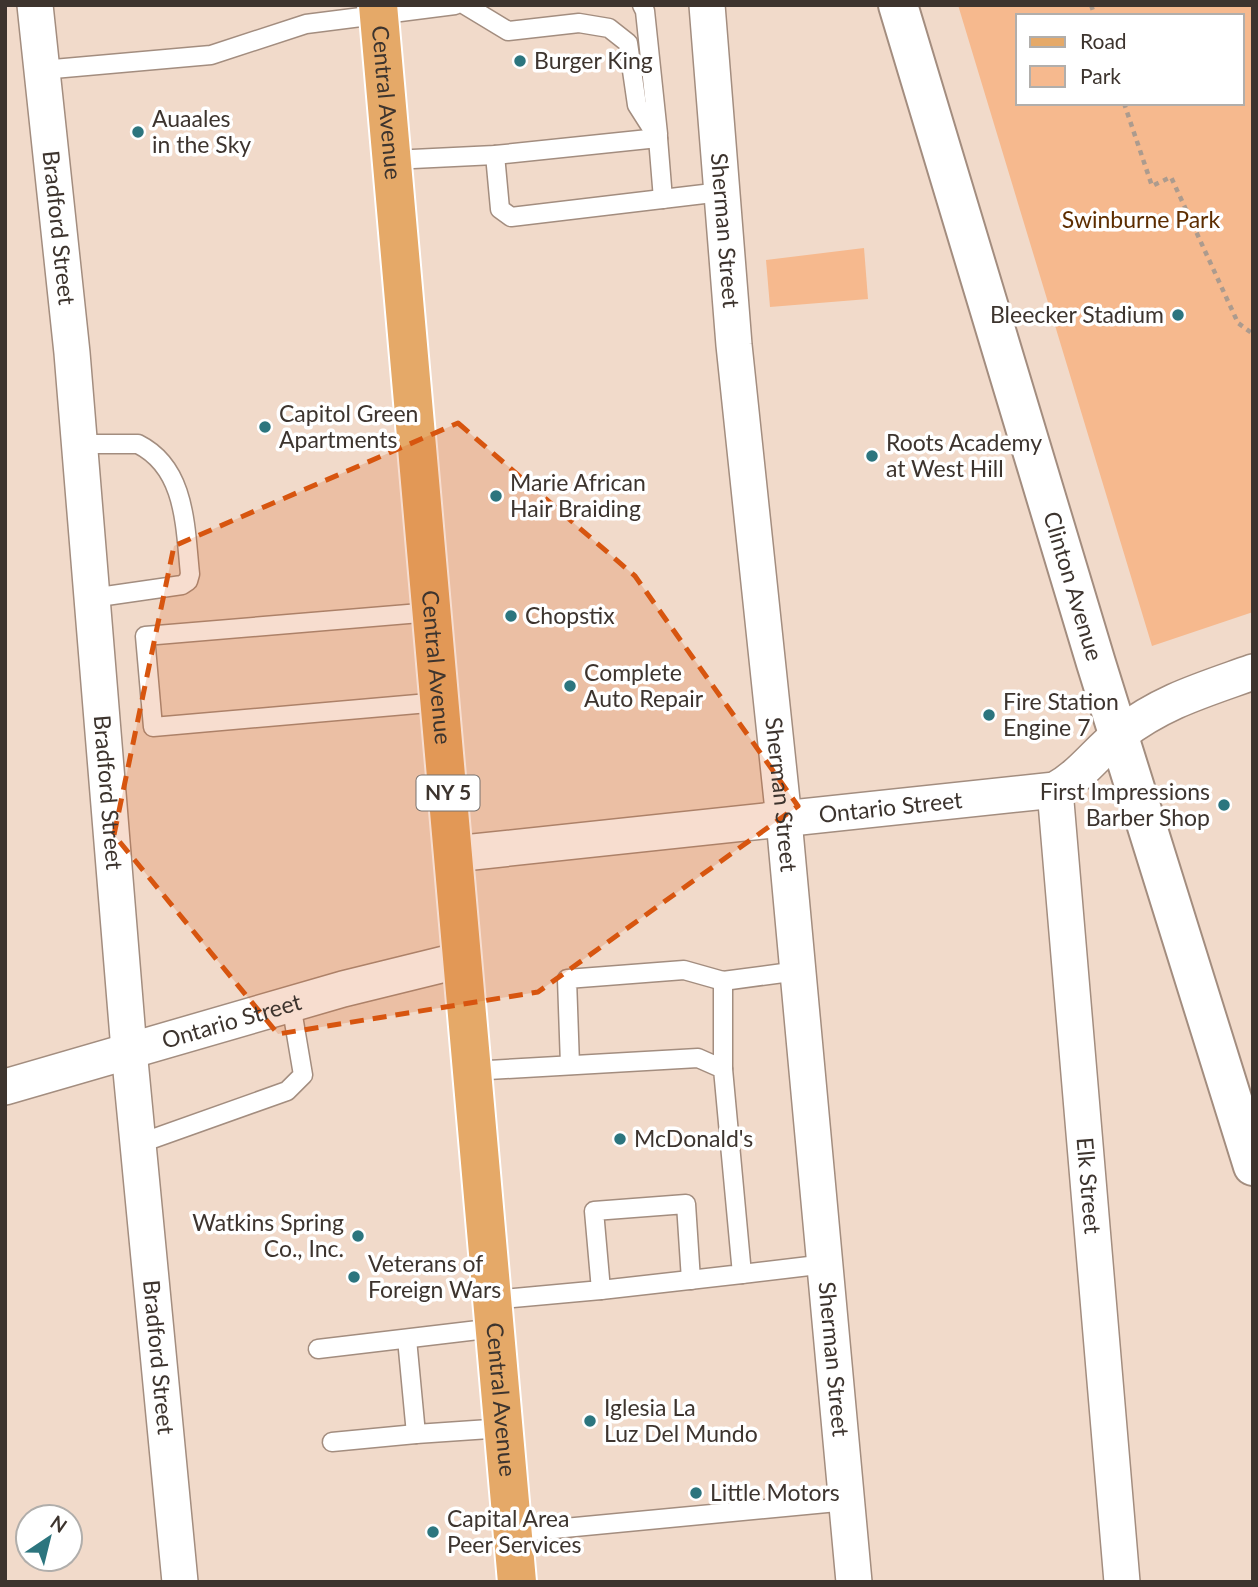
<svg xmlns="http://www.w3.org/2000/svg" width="1258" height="1587" font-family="Lato,sans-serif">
  <rect width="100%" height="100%" fill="#f1daca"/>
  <g fill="#f6b98e" fill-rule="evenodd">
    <path d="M958,5H1253V612L1152,646ZM1018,16H1242V103H1018Z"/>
    <polygon points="864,248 868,299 770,307 766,260"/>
  </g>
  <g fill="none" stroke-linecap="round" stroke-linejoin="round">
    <defs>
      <g id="service">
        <polyline points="465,5 508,31 579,23 609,28 628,43 637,105 658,138"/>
        <polyline points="642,5 645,11 658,134"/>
        <polyline points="42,70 211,55 306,24 455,5"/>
        <polyline points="495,155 500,209 511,217 721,192"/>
        <polyline points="392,160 495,155 658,138 663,199"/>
        <path d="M80,444H138C186,468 185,526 190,574L188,581L182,585L92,598"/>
        <polyline points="432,612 145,636 153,727 440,702"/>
        <polyline points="723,981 723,1069"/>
        <polyline points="570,1065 567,979 684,970 723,981 798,971"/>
        <polyline points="471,1071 698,1058 723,1069 742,1274 601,1290"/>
        <polyline points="138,1144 287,1091 303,1075 291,1004"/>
        <polyline points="742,1274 826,1264"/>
        <polyline points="492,1300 601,1290 594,1211 686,1204 691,1280"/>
        <polyline points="407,1339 416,1434 504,1428"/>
        <polyline points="318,1349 495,1328"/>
        <polyline points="332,1442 416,1434"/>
        <polyline points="512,1533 848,1501"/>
      </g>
      <g id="minor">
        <path id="s1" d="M35,5L72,353L129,1050L180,1582"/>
        <path id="s2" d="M707,5L734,345L784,820L854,1582"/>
        <path id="s3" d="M1055,790L1122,1582"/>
        <path id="s4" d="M454,854L1055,790C1081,776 1097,752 1120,734C1163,701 1203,690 1253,672"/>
        <path id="s5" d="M5,1087L343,989L461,960"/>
      </g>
      <g id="tertiary">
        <path id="s6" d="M898,5L1096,663L1253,1166"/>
      </g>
      <g id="primary">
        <path id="s7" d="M378,5L517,1582"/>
      </g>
    </defs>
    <use href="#service" stroke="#a38d7f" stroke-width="21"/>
    <use href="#minor" stroke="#a38d7f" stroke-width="38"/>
    <use href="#tertiary" stroke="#a38d7f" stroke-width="42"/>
    <use href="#primary" stroke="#fff" stroke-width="42"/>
    <g stroke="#ac9b8e" stroke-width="4.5" stroke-dasharray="5 5" stroke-linecap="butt">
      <polyline points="1091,5 1095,16"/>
      <polyline points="1124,103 1152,186 1171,177 1238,323 1253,334"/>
    </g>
    <use href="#service" stroke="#fff" stroke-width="18"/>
    <use href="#minor" stroke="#fff" stroke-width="35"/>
    <use href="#tertiary" stroke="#fff" stroke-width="38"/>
    <use href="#primary" stroke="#e5a968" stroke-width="38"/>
  </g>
  <path fill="#d7550f" fill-opacity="0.2" stroke="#d7550f" stroke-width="5" stroke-dasharray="14 9" stroke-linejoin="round" d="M458,423L635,576L798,806L538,992L278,1034L114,835L174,546Z"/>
  <g fill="#2c757e" stroke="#fff" stroke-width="2.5">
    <circle cx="520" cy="61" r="7"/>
    <circle cx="138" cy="132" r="7"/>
    <circle cx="1178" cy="315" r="7"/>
    <circle cx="265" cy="427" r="7"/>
    <circle cx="872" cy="456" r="7"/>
    <circle cx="496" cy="496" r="7"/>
    <circle cx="511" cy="616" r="7"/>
    <circle cx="570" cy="686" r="7"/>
    <circle cx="989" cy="715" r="7"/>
    <circle cx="1224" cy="805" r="7"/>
    <circle cx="620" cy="1139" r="7"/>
    <circle cx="358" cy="1236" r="7"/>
    <circle cx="354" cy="1277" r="7"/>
    <circle cx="590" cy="1421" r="7"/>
    <circle cx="696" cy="1493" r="7"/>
    <circle cx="433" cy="1532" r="7"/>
  </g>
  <g text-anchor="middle" stroke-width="7" stroke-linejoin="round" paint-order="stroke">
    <rect fill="#fff" stroke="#77716d" stroke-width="2" x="416.5" y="775.5" width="63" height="35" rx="5"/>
    <g font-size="21" font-weight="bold" fill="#3d342e">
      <text x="448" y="800">NY 5</text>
    </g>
    <g font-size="23" fill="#3d342e" stroke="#fff" text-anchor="start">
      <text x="534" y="69">Burger King</text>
      <text x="152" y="127">Auaales<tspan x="152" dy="26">in the Sky</tspan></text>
      <text x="1164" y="323" text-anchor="end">Bleecker Stadium</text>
      <text x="279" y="422">Capitol Green<tspan x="279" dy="26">Apartments</tspan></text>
      <text x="886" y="451">Roots Academy<tspan x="886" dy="26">at West Hill</tspan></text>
      <text x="510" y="491">Marie African<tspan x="510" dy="26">Hair Braiding</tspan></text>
      <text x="525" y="624">Chopstix</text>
      <text x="584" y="681">Complete<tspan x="584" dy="26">Auto Repair</tspan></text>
      <text x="1003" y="710">Fire Station<tspan x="1003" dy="26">Engine 7</tspan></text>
      <text x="1210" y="800" text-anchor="end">First Impressions<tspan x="1210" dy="26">Barber Shop</tspan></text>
      <text x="634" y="1147">McDonald's</text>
      <text x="344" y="1231" text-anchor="end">Watkins Spring<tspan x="344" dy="26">Co., Inc.</tspan></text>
      <text x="368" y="1272">Veterans of<tspan x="368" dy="26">Foreign Wars</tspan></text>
      <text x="604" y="1416">Iglesia La<tspan x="604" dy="26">Luz Del Mundo</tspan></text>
      <text x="710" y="1501">Little Motors</text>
      <text x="447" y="1527">Capital Area<tspan x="447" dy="26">Peer Services</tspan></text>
    </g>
    <g font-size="23" fill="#3d342e" stroke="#fff">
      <text dy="8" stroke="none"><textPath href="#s7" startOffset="98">Central Avenue</textPath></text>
      <text dy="8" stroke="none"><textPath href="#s1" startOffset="224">Bradford Street</textPath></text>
      <text dy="8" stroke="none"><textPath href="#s2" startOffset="226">Sherman Street</textPath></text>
      <text dy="8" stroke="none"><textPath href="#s6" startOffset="607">Clinton Avenue</textPath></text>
      <text dy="8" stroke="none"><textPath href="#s7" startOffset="665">Central Avenue</textPath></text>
      <text dy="8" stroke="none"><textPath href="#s1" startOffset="791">Bradford Street</textPath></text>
      <text dy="8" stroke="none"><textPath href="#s2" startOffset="793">Sherman Street</textPath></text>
      <text dy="8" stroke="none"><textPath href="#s4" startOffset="439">Ontario Street</textPath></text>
      <text dy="8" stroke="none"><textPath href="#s5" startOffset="236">Ontario Street</textPath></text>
      <text dy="8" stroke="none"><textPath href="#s3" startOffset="397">Elk Street</textPath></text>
      <text dy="8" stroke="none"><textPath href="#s1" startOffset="1358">Bradford Street</textPath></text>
      <text dy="8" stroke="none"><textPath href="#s2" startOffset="1360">Sherman Street</textPath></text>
      <text dy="8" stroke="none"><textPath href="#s7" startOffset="1400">Central Avenue</textPath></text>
    </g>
    <g font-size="23" fill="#5d2d00" stroke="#fff">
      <text x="1141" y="228">Swinburne Park</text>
    </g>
  </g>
  <rect width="1258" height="1587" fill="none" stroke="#3d342e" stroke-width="14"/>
  <rect x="1016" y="14" width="228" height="91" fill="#ffffff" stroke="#b1aeab" stroke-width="2"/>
  <rect x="1030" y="37" width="35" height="10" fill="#e5a968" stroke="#b1aeab" stroke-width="2"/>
  <text x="1080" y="49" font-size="21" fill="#3d342e">Road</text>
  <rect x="1030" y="66" width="35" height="21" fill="#f6b98e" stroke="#b1aeab" stroke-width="2"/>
  <text x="1080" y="84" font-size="21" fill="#3d342e">Park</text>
  <g transform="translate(49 1538) rotate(35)"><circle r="33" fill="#ffffff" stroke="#b1aeab" stroke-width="2"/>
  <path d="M0-5L12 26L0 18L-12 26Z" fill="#2c757e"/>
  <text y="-10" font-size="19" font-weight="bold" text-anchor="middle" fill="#3d342e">N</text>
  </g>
</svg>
